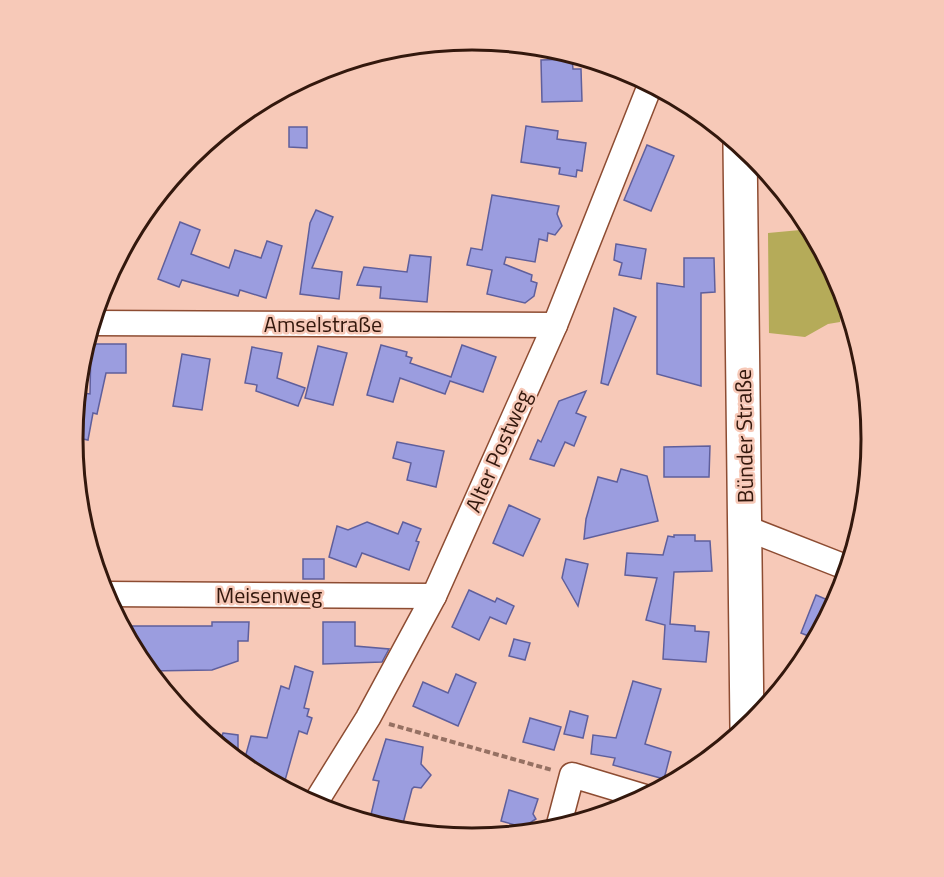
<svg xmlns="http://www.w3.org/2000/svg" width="944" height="877" font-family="'Titillium Web',sans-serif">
  <rect width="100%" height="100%" fill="#f7c9b8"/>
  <polygon fill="#b5ab59" points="811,229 841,286 843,293 840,322 828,324 805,337 769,333 768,233"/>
  <g fill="#9b9ddf" stroke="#5f5f9c" stroke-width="1.5">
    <polygon points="572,59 573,69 581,69 582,101 542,102 541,60"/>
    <polygon points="526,126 558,131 557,139 586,143 582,171 577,170 576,177 559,174 560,168 521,162"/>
    <polygon points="289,127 307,127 307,148 289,147"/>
    <polygon points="647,145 674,156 651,211 624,200"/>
    <polygon points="492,195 559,206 557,214 562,226 555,235 548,233 547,241 539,239 535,262 506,257 504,264 532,275 531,281 537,283 534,296 525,303 487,294 492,270 467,265 471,248 482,250"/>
    <polygon points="316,210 333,217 312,268 342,272 339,299 300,294 310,223"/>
    <polygon points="180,222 200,230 191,254 229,268 235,250 261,258 267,241 282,246 266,298 240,290 238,296 182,280 179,287 158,279"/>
    <polygon points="616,244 646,249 641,279 619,275 622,263 614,260"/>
    <polygon points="410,255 431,257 427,302 380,298 381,287 357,285 364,267 407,272"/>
    <polygon points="684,258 714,258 715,292 701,293 701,386 657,374 657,283 684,287"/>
    <polygon points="614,308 636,317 608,385 601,383"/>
    <polygon points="91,344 126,344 126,373 106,373 97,414 93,413 88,440 73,437 77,392 90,394"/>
    <polygon points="381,345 407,352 406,356 412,358 410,363 451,377 462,345 496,357 483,392 450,381 445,394 400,378 393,402 367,395"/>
    <polygon points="318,346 347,353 333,405 305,398"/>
    <polygon points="252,347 282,353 277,378 305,388 298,406 256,391 257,385 245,383"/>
    <polygon points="182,354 210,359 202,410 173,406"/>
    <polygon points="586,391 576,413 586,417 574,446 565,442 554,466 530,459 538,440 541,442 559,401"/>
    <polygon points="397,442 444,451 436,487 407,480 411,463 393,458"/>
    <polygon points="710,446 709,477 664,477 664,447"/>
    <polygon points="621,469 647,476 658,521 584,539 586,519 598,477 617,482"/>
    <polygon points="509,505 540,519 523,556 493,543"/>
    <polygon points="367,522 398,534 403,522 421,529 416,541 419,542 409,570 362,553 356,567 329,557 337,526 348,530"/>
    <polygon points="674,535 695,535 695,541 710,541 712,571 674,572 670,624 695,626 695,631 709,632 706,662 663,659 665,625 646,620 657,578 625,575 627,553 663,555 668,536 674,537"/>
    <rect x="303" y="559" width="21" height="20"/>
    <polygon points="566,559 588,564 578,606 562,578"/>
    <polygon points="469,590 495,602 497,598 514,606 506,624 490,617 479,640 452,627"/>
    <polygon points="816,595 835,603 816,639 801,633"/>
    <polygon points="212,622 249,622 248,641 238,641 238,661 212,670 149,671 122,626 212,626"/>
    <polygon points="323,622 355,622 355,646 389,649 382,662 323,664"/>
    <polygon points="514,639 530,643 525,660 509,656"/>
    <polygon points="295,666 313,672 304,708 309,709 307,716 312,718 307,734 299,731 284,784 279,783 278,786 243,765 251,736 267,738 281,686 289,689"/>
    <polygon points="456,674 476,683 458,726 413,706 423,682 448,693"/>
    <polygon points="633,681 661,689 645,744 671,752 664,779 613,765 615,758 591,754 593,735 616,738"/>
    <polygon points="570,711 588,716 583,738 564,734"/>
    <polygon points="530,718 561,727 554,750 523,742"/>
    <polygon points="223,733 238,735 238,760 219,745"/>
    <polygon points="386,739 423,747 421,764 431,775 421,788 414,787 412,789 401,831 369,823 379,781 373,780"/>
    <polygon points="509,790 538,799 533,814 536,819 531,822 529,829 501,821"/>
  </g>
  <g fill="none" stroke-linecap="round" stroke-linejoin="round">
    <defs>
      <g id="street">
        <polyline points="92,323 555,325"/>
        <polyline points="746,528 848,568"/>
        <polyline points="104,594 434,596"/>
        <polyline points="314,805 368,718 434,596 555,325 651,83"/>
        <polyline points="558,828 572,775 645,797"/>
      </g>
      <polyline id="secondary" points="740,144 747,727"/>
    </defs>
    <use href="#street" stroke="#8d4c32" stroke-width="27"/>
    <use href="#secondary" stroke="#8d4c32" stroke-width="36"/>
    <polyline stroke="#967163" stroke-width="4" stroke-dasharray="6 3" stroke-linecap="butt" points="389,724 552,770"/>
    <use href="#street" stroke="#fff" stroke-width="24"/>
    <use href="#secondary" stroke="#fff" stroke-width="33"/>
  </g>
  <g text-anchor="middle" stroke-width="5" stroke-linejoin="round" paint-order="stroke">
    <g font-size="22" fill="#33180d" stroke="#f7c9b8">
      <text x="323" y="332">Amselstraße</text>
      <text transform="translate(744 436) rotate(-91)" y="8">Bünder Straße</text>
      <text transform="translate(498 451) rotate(-66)" y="8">Alter Postweg</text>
      <text x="269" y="603">Meisenweg</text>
    </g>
  </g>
  <path d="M0 0H944V877H0ZM83 439a389 389 0 1 1 778 0a389 389 0 1 1-778 0Z" fill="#f7c9b8" fill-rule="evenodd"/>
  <path fill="none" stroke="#33180d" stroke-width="3" d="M83 439a389 389 0 1 1 778 0a389 389 0 1 1-778 0Z"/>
</svg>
